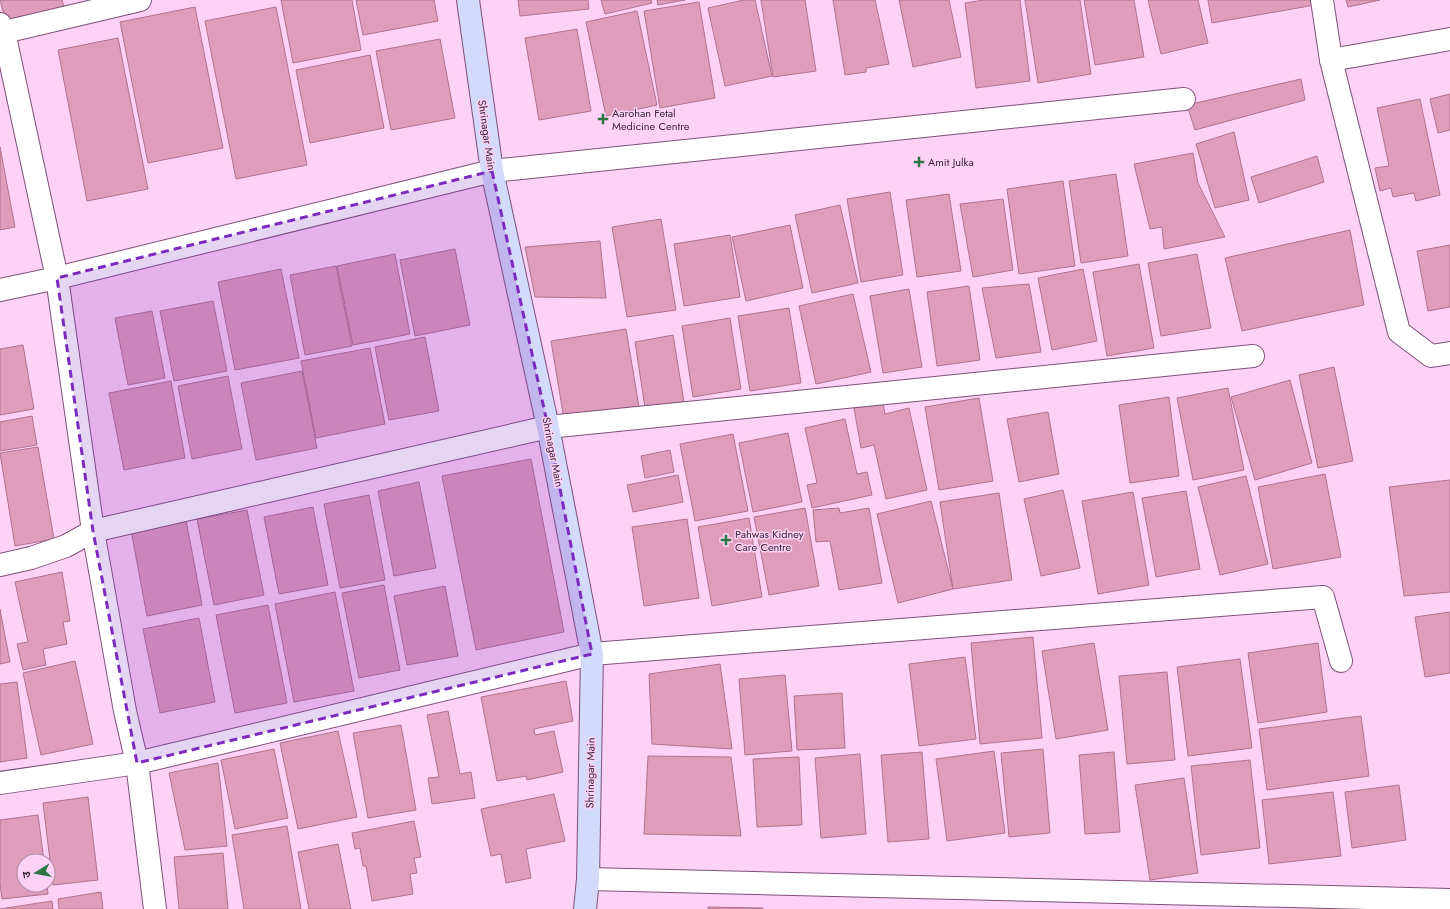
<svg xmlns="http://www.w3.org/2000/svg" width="1450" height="909" font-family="Jost,'Noto Sans Devanagari',sans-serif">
  <rect width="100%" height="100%" fill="#fed2f7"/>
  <g fill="#de9db9" stroke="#b0738e">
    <polygon points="0,0 62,0 64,7 7,25"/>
    <polygon points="281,0 352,0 361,50 293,63"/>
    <polygon points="356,0 434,0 438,21 363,35"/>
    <polygon points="518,0 588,0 589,9 520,16"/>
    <polygon points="601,0 651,0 652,3 605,14"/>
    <polygon points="657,0 685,0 658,5"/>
    <polygon points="744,0 755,0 772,76 725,86 708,8"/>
    <polygon points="761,0 805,0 816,71 773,77"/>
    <polygon points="833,0 875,0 889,64 866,68 866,72 845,75"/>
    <polygon points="899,0 949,0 961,57 913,67"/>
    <polygon points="984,0 1020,0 1030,81 976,88 965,3"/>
    <polygon points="1025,0 1080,0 1091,74 1038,83"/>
    <polygon points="1084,0 1134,0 1144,57 1095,65"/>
    <polygon points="1148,0 1198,0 1208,43 1161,54"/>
    <polygon points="1208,0 1314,0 1315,5 1212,23"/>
    <polygon points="1346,0 1380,0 1348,7"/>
    <polygon points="699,2 715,98 660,108 644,11"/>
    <polygon points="195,7 223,148 148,163 120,22"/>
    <polygon points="276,7 307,165 236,179 205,21"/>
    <polygon points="637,11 657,105 606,116 586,22"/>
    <polygon points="577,29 591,111 539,120 525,38"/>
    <polygon points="118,38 148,189 87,201 58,50"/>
    <polygon points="440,39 455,118 391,130 376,51"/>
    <polygon points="370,55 384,128 310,143 296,70"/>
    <polygon points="1301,79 1305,100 1195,130 1187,105"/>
    <polygon points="1450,94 1450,130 1438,133 1430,99"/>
    <polygon points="1420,99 1440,195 1416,201 1414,193 1393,197 1391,188 1380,191 1375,168 1389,166 1377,108"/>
    <polygon points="1234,132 1249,200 1215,208 1196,144"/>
    <polygon points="0,147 15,227 0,230"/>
    <polygon points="1193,153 1198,183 1225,237 1164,249 1162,227 1150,229 1134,164"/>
    <polygon points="1317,156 1324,182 1259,203 1251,177"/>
    <polygon points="1116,174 1128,256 1081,263 1069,181"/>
    <polygon points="1063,181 1075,266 1019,274 1007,189"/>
    <polygon points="890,192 903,275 861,282 847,199"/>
    <polygon points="949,194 961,271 917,277 906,200"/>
    <polygon points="1003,199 1013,270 973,277 960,204"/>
    <polygon points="840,205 858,283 812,293 795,215"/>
    <polygon points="661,219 676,310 627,317 612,227"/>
    <polygon points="790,225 803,288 746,301 732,237"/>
    <polygon points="1350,230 1364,305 1242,331 1225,258"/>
    <polygon points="730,235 740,297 684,306 674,244"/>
    <polygon points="600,241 606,298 535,297 525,247"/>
    <polygon points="1450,245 1450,307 1428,311 1417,251"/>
    <polygon points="455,249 470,325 415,336 400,260"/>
    <polygon points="395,254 410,334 353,345 337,266"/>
    <polygon points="1197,254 1211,328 1161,336 1148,263"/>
    <polygon points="1139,264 1154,348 1107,356 1093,272"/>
    <polygon points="336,266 352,346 305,355 290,275"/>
    <polygon points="281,269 299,358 235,370 218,282"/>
    <polygon points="1083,269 1097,341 1052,350 1038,278"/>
    <polygon points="1029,284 1041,352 996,358 982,288"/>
    <polygon points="969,286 980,360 937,366 927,292"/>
    <polygon points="909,289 922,367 883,373 870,296"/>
    <polygon points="853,294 871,372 816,384 799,306"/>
    <polygon points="213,301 227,371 174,381 160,311"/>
    <polygon points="789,308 801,383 750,391 738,316"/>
    <polygon points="152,311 165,378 128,385 115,318"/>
    <polygon points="730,318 741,389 693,397 682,326"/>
    <polygon points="626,329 639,407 564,419 551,341"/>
    <polygon points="673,335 685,408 646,414 635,342"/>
    <polygon points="425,337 439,411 389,420 375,347"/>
    <polygon points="23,345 34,409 0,415 0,349"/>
    <polygon points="370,348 385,424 316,438 301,361"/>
    <polygon points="1334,367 1353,461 1318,468 1299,375"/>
    <polygon points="302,371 317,448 256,460 241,383"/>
    <polygon points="228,376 242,449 192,459 178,386"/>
    <polygon points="1290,380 1312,463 1255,480 1231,397"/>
    <polygon points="171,381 185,458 124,470 109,393"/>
    <polygon points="1228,388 1244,470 1193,480 1177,398"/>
    <polygon points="1169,397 1179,476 1130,483 1119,405"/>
    <polygon points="979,398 993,481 939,490 925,407"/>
    <polygon points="883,403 885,414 909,408 927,490 886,499 874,445 861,448 854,408"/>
    <polygon points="1048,412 1059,474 1019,482 1007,419"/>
    <polygon points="32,416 37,445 0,451 0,422"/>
    <polygon points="845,419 857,474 867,472 872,495 812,508 807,485 817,483 805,428"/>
    <polygon points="788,433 802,502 753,512 739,443"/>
    <polygon points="733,434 748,511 695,521 680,444"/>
    <polygon points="38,447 54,539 15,546 0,453"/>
    <polygon points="670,450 674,472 645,478 641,456"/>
    <polygon points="531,459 564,632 476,650 442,476"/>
    <polygon points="1325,474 1341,557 1273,569 1258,487"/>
    <polygon points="678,475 683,502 633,512 627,485"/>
    <polygon points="1246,476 1268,564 1220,575 1198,487"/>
    <polygon points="1450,480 1450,592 1404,596 1389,487"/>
    <polygon points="419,482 436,568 394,576 378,491"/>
    <polygon points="1063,490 1080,568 1041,576 1024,499"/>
    <polygon points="1186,491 1200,569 1156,577 1142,498"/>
    <polygon points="1133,492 1149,585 1098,594 1082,501"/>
    <polygon points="999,493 1012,580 953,589 940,502"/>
    <polygon points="369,495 385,580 340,588 324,504"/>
    <polygon points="931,501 953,589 898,603 877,514"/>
    <polygon points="313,507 328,585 279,594 264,517"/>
    <polygon points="805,508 819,586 769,595 754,517"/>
    <polygon points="839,508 840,513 869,508 882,583 839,590 830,541 816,542 813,510"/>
    <polygon points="247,510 264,595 214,605 197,519"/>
    <polygon points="749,518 762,597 712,606 698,527"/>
    <polygon points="687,519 699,598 644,606 632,527"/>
    <polygon points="186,520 202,605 147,616 131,530"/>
    <polygon points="62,572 70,621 63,622 67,644 43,649 46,665 23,670 17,644 28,642 15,582"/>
    <polygon points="384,585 400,670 359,678 342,593"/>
    <polygon points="445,586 458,656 407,665 394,596"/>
    <polygon points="335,592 354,691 294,702 275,604"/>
    <polygon points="268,605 287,703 235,713 216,615"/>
    <polygon points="0,609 10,662 0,664"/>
    <polygon points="1450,612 1450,673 1425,677 1415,617"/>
    <polygon points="199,618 215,702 160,713 143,629"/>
    <polygon points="1033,637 1042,738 980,744 971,643"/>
    <polygon points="1094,643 1108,730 1056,739 1042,651"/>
    <polygon points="1318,643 1327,712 1258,723 1248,653"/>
    <polygon points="965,657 976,739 919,746 909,664"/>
    <polygon points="1240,659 1252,748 1188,756 1177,667"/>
    <polygon points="75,661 93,744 41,755 23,673"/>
    <polygon points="720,664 732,749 652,744 649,674"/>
    <polygon points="1167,672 1175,760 1127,764 1119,676"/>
    <polygon points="785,675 792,751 745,755 739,679"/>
    <polygon points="566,681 573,721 534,729 535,735 554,731 563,772 527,780 526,776 497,781 481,697"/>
    <polygon points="17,682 27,758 0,762 0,684"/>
    <polygon points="842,693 845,748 797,750 794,696"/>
    <polygon points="448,711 460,774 471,772 475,798 432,804 428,778 439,777 427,715"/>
    <polygon points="1361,716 1369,776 1267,790 1259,729"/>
    <polygon points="401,725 416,810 368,818 353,733"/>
    <polygon points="338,731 357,817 298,829 280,743"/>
    <polygon points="274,749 288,818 235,829 221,760"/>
    <polygon points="1043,749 1050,833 1009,837 1001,753"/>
    <polygon points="994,751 1005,833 947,841 936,759"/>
    <polygon points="922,752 929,839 888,842 881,755"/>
    <polygon points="1114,752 1120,832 1085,834 1079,755"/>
    <polygon points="860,754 866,834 821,838 815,758"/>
    <polygon points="648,756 731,757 741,836 644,834"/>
    <polygon points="799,757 802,825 757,827 753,759"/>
    <polygon points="1250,760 1260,848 1201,855 1191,766"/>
    <polygon points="218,763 227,846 185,850 169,773"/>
    <polygon points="1184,778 1198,873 1150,880 1135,785"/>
    <polygon points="1399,785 1406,840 1352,848 1345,792"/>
    <polygon points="1333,792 1341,856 1269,864 1262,800"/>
    <polygon points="554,794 565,841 526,849 531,878 506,883 501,854 491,856 481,809"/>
    <polygon points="88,797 98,880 53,885 43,803"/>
    <polygon points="38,815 44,861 24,861 24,885 47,885 48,894 2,899 0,884 0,820"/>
    <polygon points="414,821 421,857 414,858 417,873 410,874 413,894 372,901 366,866 363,866 360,848 355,849 352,833"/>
    <polygon points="287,826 301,909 244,909 232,835"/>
    <polygon points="338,844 351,909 309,909 298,852"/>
    <polygon points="223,853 228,909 179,909 174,857"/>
    <polygon points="101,892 103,909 59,909 58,899"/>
    <polygon points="52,901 53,909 0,909"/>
    <polygon points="708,907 763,908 763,909 708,909"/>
  </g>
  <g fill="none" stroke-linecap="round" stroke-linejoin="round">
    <defs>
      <g id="street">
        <polyline points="1322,0 1331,60 1399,332 1431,356 1450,353"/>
        <polyline points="0,24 4,32 57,278 93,531 125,711 137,763 155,909"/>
        <polyline points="0,33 140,0"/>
        <polyline points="1331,60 1450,39"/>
        <polyline points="0,290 57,278 492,171 1184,99"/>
        <polyline points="0,565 31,558 66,546 93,531 548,427 1253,356"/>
        <polyline points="0,783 137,763 592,654 1323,597 1341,661"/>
        <polyline points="588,879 1450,900"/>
      </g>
      <polyline id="secondary" points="468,0 492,171 548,427 592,654 588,879 585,909"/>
    </defs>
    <use href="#street" stroke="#7f5079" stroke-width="24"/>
    <use href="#secondary" stroke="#7f5079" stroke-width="24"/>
    <use href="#street" stroke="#fff" stroke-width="22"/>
    <use href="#secondary" stroke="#d3dafa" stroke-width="22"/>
  </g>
  <path fill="#7b2cbf" fill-opacity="0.2" stroke="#7b2cbf" stroke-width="3" stroke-dasharray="8 5" stroke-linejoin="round" d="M492,171L548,427L592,654L137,763L93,531L57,278Z"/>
  <g fill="#2a7644" stroke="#fed2f7" stroke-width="1.5">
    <path d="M601 113h4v4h4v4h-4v4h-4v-4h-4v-4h4z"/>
    <path d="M917 156h4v4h4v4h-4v4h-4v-4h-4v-4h4z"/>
    <path d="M724 534h4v4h4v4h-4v4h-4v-4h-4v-4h4z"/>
  </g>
  <g text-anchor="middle" stroke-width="3" stroke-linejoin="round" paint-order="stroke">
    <g font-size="11" fill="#3a2537" stroke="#fed2f7" text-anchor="start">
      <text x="612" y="117">Aarohan Fetal<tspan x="612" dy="13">Medicine Centre</tspan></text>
      <text x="928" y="166">Amit Julka</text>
      <text x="735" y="538">Pahwas Kidney<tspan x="735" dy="13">Care Centre</tspan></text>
    </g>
    <g font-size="11" fill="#3a2537" stroke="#fed2f7">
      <text transform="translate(487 135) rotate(82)" y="4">Shrinagar Main</text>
      <text transform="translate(553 452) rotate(79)" y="4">Shrinagar Main</text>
      <text transform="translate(590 773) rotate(-89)" y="4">Shrinagar Main</text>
    </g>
  </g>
  <g transform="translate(36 873) rotate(259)"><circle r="19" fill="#fed2f7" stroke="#b08daa"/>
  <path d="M0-3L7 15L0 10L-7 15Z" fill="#2a7644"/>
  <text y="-6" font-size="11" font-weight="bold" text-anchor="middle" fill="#3a2537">उ</text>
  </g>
</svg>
